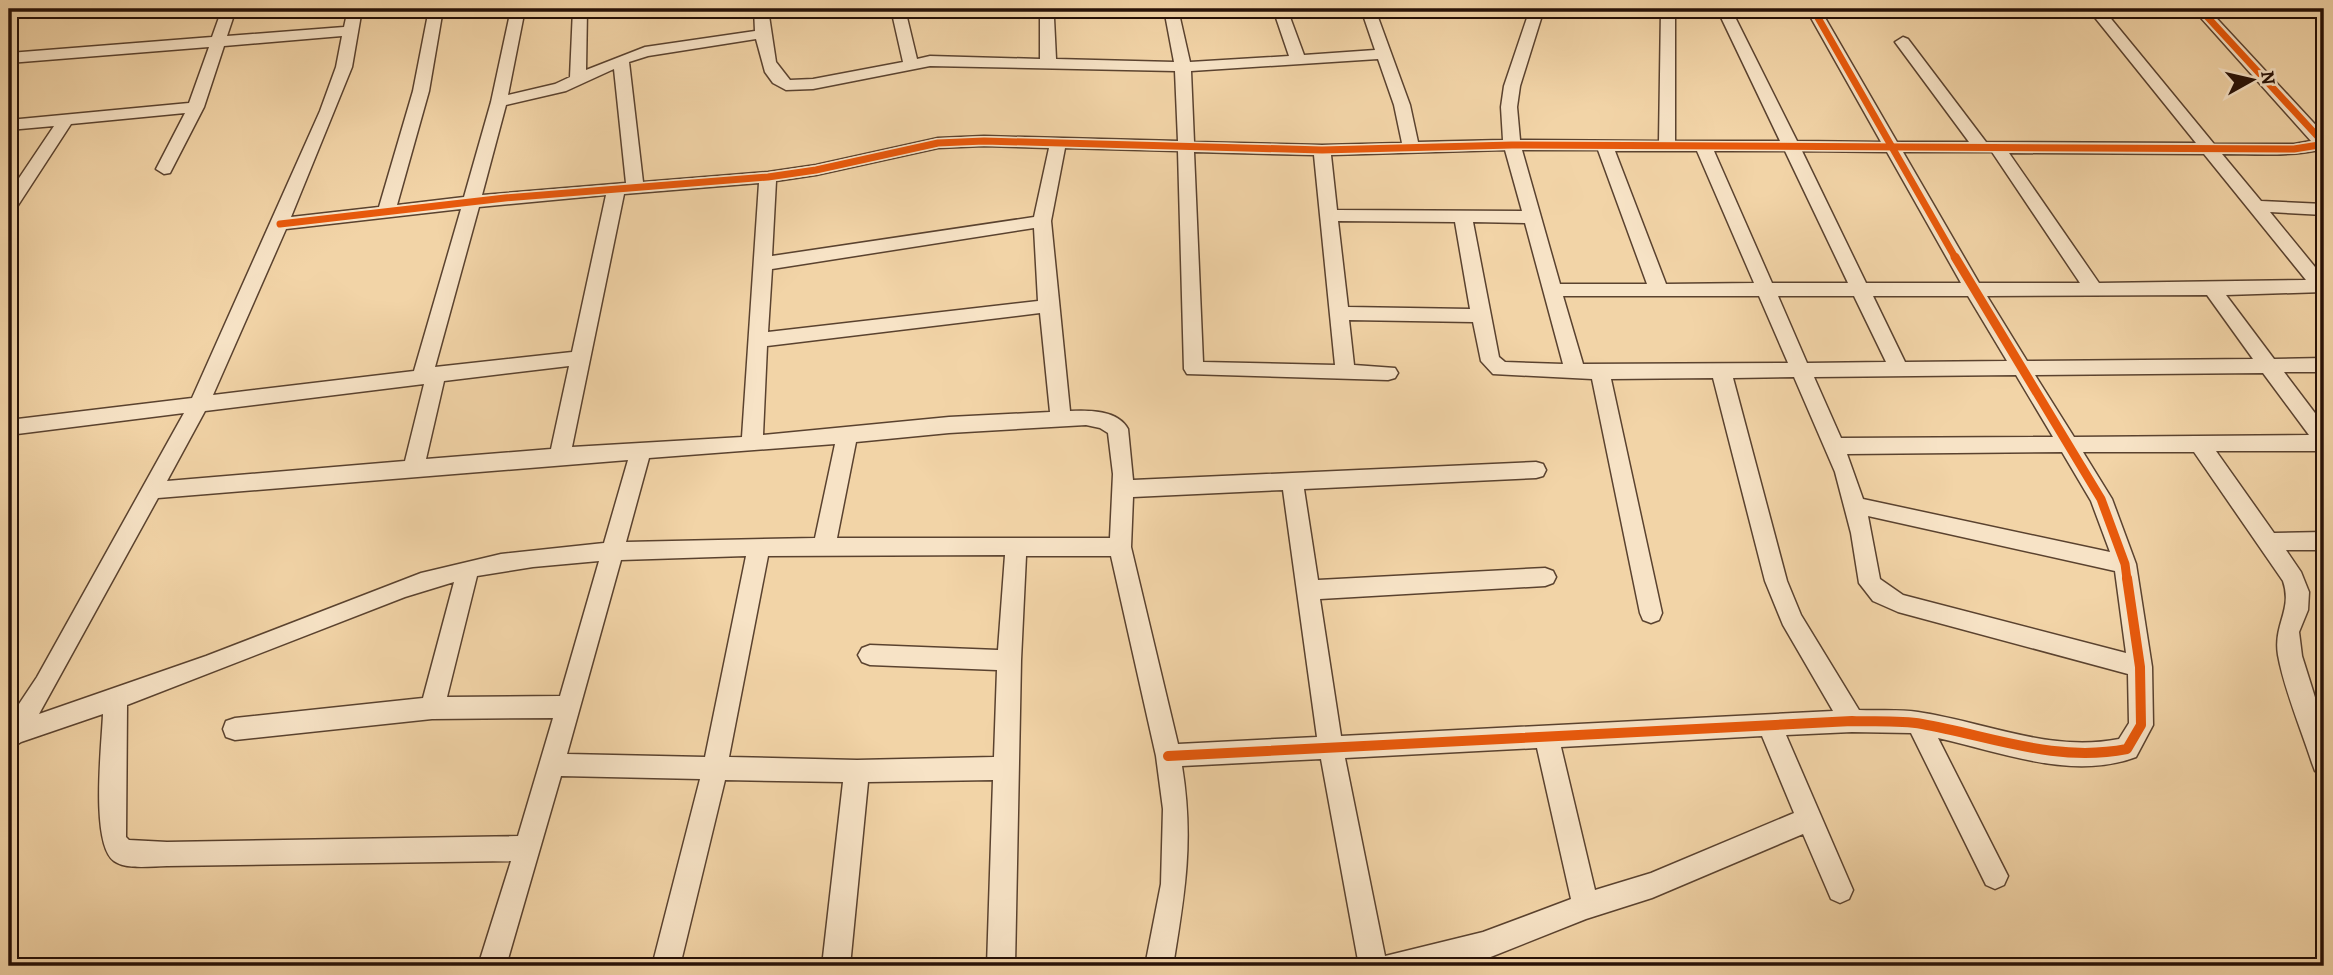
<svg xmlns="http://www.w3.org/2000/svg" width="2333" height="975" font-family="Alegreya,serif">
  <rect width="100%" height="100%" fill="#f2d4a7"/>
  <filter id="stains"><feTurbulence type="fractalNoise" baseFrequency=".00286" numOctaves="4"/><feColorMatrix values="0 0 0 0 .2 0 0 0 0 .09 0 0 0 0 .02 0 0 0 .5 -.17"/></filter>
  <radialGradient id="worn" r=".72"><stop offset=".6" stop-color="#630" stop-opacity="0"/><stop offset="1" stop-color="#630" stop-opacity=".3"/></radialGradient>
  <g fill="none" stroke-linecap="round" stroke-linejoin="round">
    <defs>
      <path id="street" d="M222,9H236L227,36L344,27L348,9H362L352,67L291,217L379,207L413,91L429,9H443L429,91L397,205L464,197L491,102L511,9H525L508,95L555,84L570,77L573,9H587L586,70L645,47L755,31L754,9H768L776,62L790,80L813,79L903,62L891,9H905L917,59L930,56L1040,59V18L1046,9H1070L1054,18L1056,59L1174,62L1164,9H1178L1190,62L1289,56L1273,9H1287L1304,55L1375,50L1361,9H1375L1410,105L1418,142L1503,140L1501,107L1504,86L1530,9H1544L1520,86L1517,107L1520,140L1659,141L1661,9H1675V141H1780L1717,9H1731L1797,141L1881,142L1806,9H1820L1897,142H1969L1895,42L1903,37L1908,39L1986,142L2196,143L2088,9H2103L2214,144H2294L2311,141L2193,9H2208L2324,134V149C2291,157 2256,154 2222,154L2261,201L2324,204V215L2270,212L2324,278V292L2226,295L2274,359L2324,358V372H2284L2324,425V451H2216L2274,533L2324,532V550H2286L2301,572L2309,592L2308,610L2299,632L2302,656L2324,726V774L2315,771L2312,763C2301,729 2284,689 2278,655C2273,624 2293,610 2283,581L2194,452H2083L2112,499L2136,564L2152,667L2153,725L2136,757C2072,781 2001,752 1938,738L2008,876L2004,885L1995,889L1986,885L1911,733L1852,732L1786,735L1853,890L1849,899L1840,903L1831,899L1803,834L1652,898L1586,919L1483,960L1453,966H1359L1321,759L1182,766C1194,840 1185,893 1173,966H1145L1161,884L1163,809L1156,756L1111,556H1026L1021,660L1015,966H987L993,780L868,782L850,966H822L843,782L725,780L680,966H652L700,779L561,776L506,966H478L511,861L167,866C152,866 126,870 114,861C90,844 102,743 103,714L21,742L10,749L9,719L37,677L184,413L9,435V420L192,398L320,111L336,67L342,36L224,46L204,107L170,173L164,174L156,169L185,113L71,124L15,210L9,211V193L54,126L9,130V120L189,103L209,47L9,63V53L212,37ZM756,39L765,72L773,83L786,90L813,89L930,66L1175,71L1178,141L984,136L938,138L816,165L768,172L643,182L629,62L648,56ZM1378,59L1394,105L1402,143L1322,145L1194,142L1191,71ZM614,69L626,183L482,195L506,105L566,91ZM984,146L1049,148L1034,217L772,256L776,181L816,175L938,148ZM1065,148L1178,151L1184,369L1187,374L1388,380L1395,378L1398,373L1395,368L1354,365L1349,320L1473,322L1481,361L1493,374L1592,379L1640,613L1643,620L1651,623L1659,620L1662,613L1611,379L1713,378L1765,581L1783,625L1833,711L1341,736L1320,599L1545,586L1553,583L1556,577L1553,571L1545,568L1318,580L1304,489L1536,478L1543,476L1546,470L1543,464L1536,462L1133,480L1128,429C1118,410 1089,410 1070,411L1051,221ZM1505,150L1522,211L1337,210L1331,155ZM1522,150H1598L1647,284H1560ZM1615,151H1697L1754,283L1666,284ZM1714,151H1785L1848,283H1772ZM1802,151L1887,152L1961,283H1866ZM1194,152L1314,155L1335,365L1203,362ZM1903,152H1992L2080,283H1979ZM2009,153L2204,154L2306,280L2099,283ZM759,183L742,437L572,447L624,194ZM606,195L572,352L435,367L479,207ZM461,209L414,371L213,395L286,229ZM1338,221L1455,222L1470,309L1348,307ZM1473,222L1525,223L1563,364L1505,362L1499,357ZM1034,228L1038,301L768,332L772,269ZM2207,295L2253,359L2027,361L1987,296ZM1563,296H1759L1788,363L1583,364ZM1778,296H1854L1886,362L1807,363ZM1873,296H1968L2007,361L1905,362ZM1040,313L1050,412L949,417L763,435L767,346ZM569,366L551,449L426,459L444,381ZM2263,373L2309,435L2074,437L2035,375ZM2016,375L2053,437L1841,438L1814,377ZM1794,377L1835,472L1851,533L1859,583L1873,601L1898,612L2128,674L2129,723L2119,739C2050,753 1986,722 1918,712C1899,709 1878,711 1859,710L1801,615L1787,581L1733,378ZM424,384L405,461L167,481L205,411ZM1086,425L1100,428L1108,433L1113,474L1110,538H837L856,442L949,433ZM835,444L815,538L626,542L649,458ZM2062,452L2091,501L2110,552L1863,499L1847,454ZM628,460L604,543L501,554L421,573L206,656L39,714L158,498ZM1283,490L1317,737L1178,744L1131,547L1133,497ZM1868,516L2115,571L2126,653L1903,595L1880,579ZM1005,555L998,650L870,645L862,648L858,655L862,662L870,665L997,670L994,757L857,760L729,757L768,556ZM746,556L705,757L567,754L621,560ZM599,561L560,696L447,697L477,576L533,567ZM454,582L423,698L235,718L226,721L223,729L226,737L235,740L432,719L553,718L518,836L167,842L129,840L126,837L127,705L405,597ZM1762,736L1794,813L1651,873L1595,890L1561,747ZM1537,748L1571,899L1483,932L1385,956L1345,758Z"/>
    </defs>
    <use href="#street" stroke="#5a422f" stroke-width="3"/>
    <use href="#street" fill="#f7e3c6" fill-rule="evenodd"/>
    <defs>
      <g id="cycleway-far2">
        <polyline points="1813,9 1956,259"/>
        <polyline points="280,224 505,198 768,177 816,170 938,143 984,141 1322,150 1512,145 2294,149 2319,145 2320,139 2200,9"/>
      </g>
      <polyline id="cycleway-far1" points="1955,257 2101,499 2125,564 2127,579"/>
      <path id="cycleway" d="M1168,756L1852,721C1875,722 1899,720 1922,724C1991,736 2055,763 2127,749L2141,725L2140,667L2127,578"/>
    </defs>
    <use href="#cycleway-far2" stroke="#f7e3c6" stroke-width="10"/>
    <use href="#cycleway-far1" stroke="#f7e3c6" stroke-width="13"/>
    <use href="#cycleway" stroke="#f7e3c6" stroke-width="15"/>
    <use href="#cycleway-far2" stroke="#e8590c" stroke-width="7"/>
    <use href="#cycleway-far1" stroke="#e8590c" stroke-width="9"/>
    <use href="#cycleway" stroke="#e8590c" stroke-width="10"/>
  </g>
  <rect width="2333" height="975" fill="none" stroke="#f2d4a7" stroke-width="35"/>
  <rect x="10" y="10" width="2312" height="954" fill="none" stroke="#271107" stroke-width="3.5"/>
  <rect x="18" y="18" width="2298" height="940" fill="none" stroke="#271107" stroke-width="2"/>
  <g transform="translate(2252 80) rotate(82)" stroke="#f7e3c6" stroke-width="5" paint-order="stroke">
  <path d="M0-5L12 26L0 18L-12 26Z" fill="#271107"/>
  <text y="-10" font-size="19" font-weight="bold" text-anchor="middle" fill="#271107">N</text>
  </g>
  <rect width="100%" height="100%" filter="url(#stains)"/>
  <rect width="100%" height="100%" fill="url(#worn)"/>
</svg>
